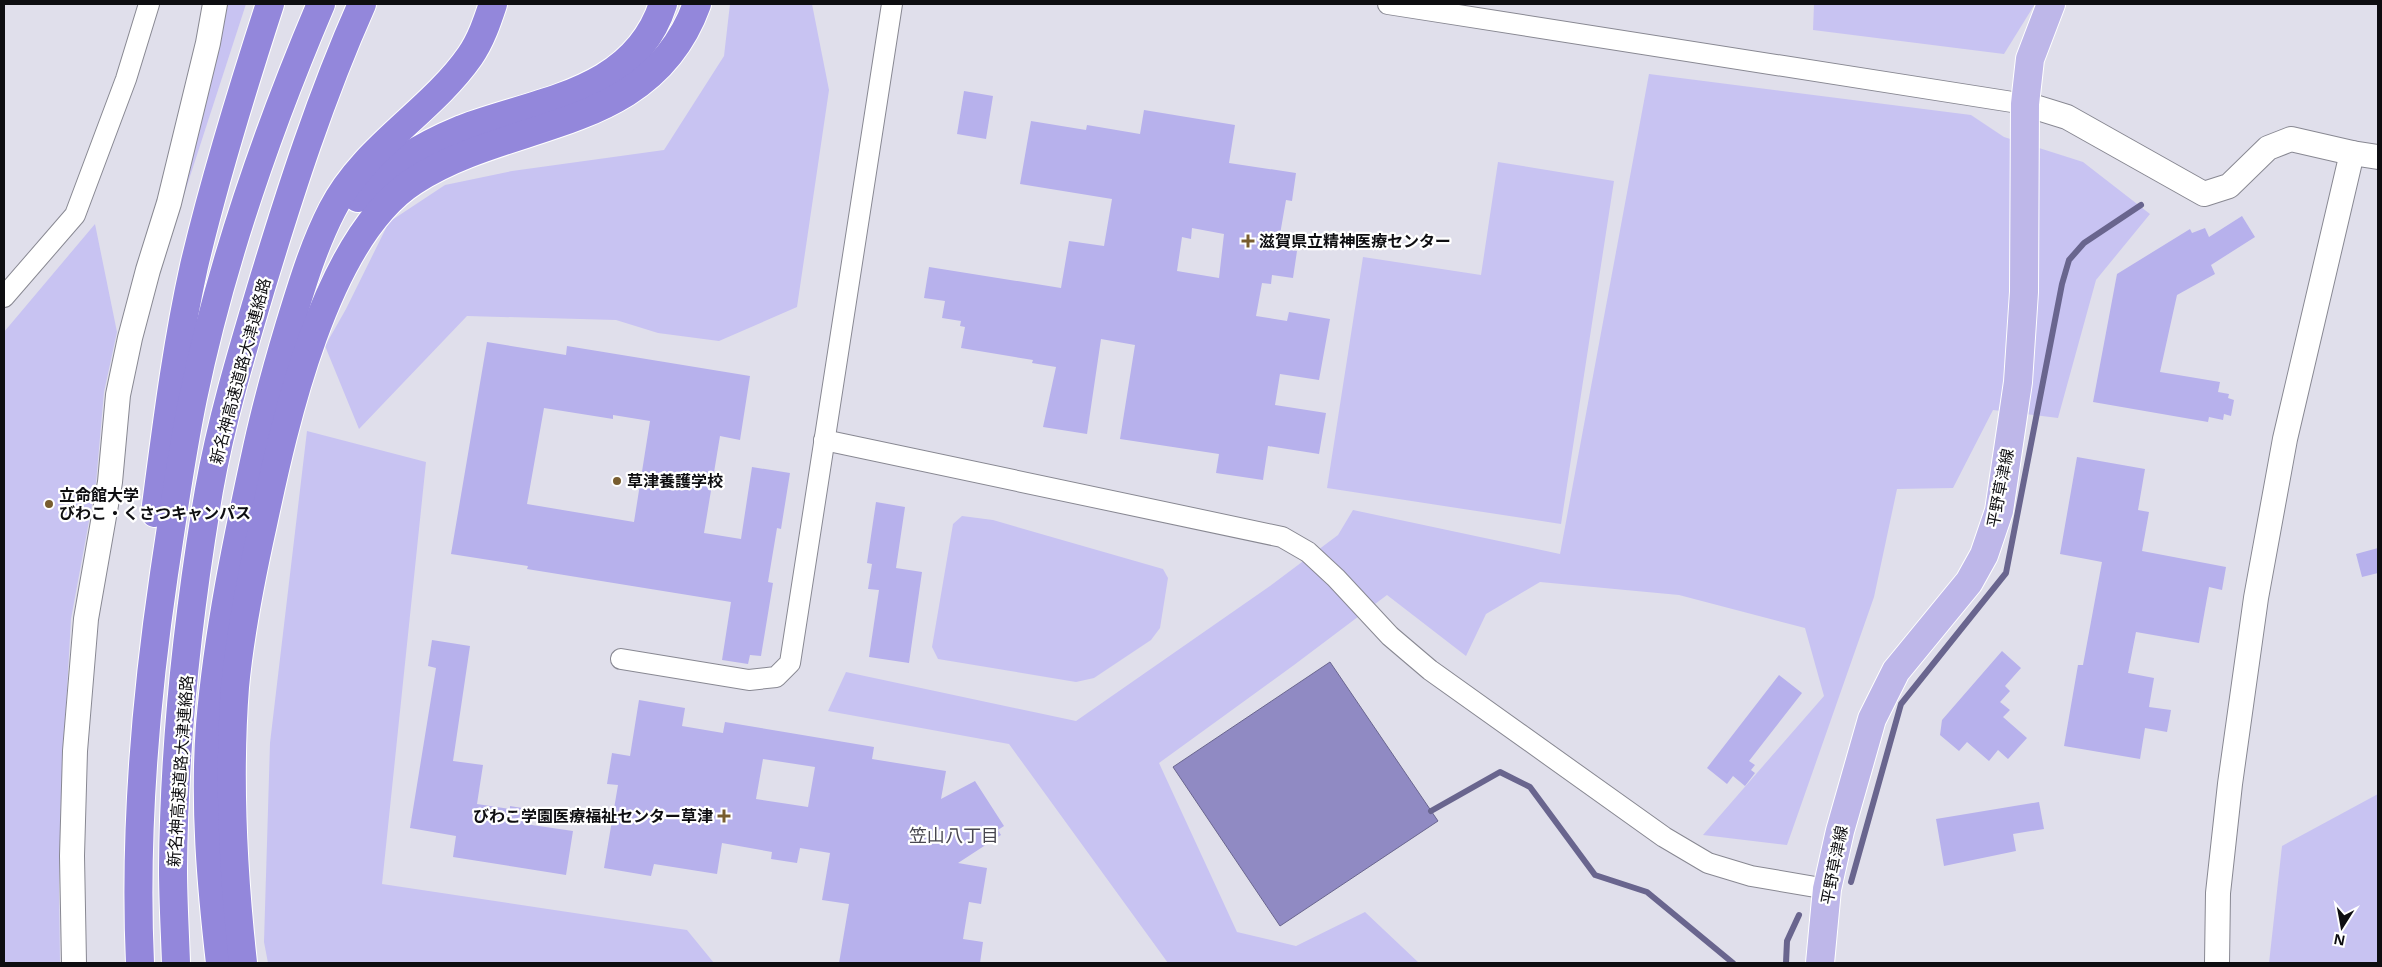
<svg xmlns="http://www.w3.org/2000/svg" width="2382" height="967" font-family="'Noto Sans','Noto Sans JP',sans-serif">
  <rect width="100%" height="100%" fill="#e0dfeb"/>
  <g fill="#c8c3f2">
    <polygon points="228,4 246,4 182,201 181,197"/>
    <polygon points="730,4 812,4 829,90 797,307 719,341 658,333 616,320 467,316 359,429 325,346 346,309 389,222 445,185 512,171 664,150 724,56"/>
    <polygon points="1814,4 2035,4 2004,54 1813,30"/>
    <polygon points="1649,74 1971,115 2004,137 2083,162 2150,214 2096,280 2058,418 1993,410 1953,488 1897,489 1874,597 1787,845 1703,835 1824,696 1805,628 1679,595 1540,582 1486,614 1466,656 1387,595 1294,665 1159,763 1237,932 1296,946 1365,912 1419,963 1168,963 1009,744 828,711 846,672 1076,721 1270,586 1338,535 1353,510 1560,554"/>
    <polygon points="1498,162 1614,181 1561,524 1327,488 1363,257 1481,275"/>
    <polygon points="95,224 117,332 104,392 96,483 71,619 61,797 59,886 60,963 4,963 4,332"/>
    <polygon points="307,431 426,462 382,884 687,930 714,963 268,963 264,942 270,743"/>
    <polygon points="962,516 993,520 1163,569 1168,578 1160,628 1151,640 1094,678 1076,682 938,659 932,647 953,524"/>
    <polygon points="2378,794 2378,963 2269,963 2282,846"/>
  </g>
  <polygon fill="#908ac3" stroke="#69658e" points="1330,662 1438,821 1280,926 1173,767"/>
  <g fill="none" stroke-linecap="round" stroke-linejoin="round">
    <g stroke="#69658e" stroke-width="6">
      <polyline points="1431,811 1500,772 1530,787 1595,875 1647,892 1733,963"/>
      <polyline points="1851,882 1901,704 2006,573 2062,284 2069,260 2084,243 2141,205"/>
      <polyline points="1786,963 1787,941 1799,915"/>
    </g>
  </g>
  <g fill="#b7b1ec" fill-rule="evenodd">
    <polygon points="964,91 993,96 986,139 957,134"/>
    <path d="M1144,110L1235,125L1229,163L1296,173L1292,201L1286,200L1279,240L1289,242L1288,250L1297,251L1293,278L1272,275L1271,284L1262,283L1256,316L1287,321L1289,312L1330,319L1319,380L1280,374L1275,405L1326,413L1319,454L1268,446L1263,480L1216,473L1219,454L1120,439L1135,345L1101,339L1087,434L1043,427L1056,367L1032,363L1033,360L961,348L965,327L960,326L961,321L942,318L945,301L924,298L929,267L1061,288L1069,241L1104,246L1112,199L1020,184L1031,121L1086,130L1087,125L1140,134ZM1192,228L1224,234L1219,278L1177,271L1182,237L1191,239Z"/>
    <polygon points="2242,216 2255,237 2211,265 2215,274 2177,295 2160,372 2220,382 2218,392 2229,394 2228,398 2234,400 2231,416 2224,414 2223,420 2209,417 2208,422 2093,402 2117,274 2190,229 2192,233 2205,228 2209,237"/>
    <path d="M487,342L566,355L567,346L750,376L740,440L720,436L704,533L741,539L752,467L790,473L781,529L777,528L768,582L773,583L761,656L750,655L748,664L722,660L731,602L527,569L528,566L451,554ZM544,408L613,419V415L650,421L634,522L527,504Z"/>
    <polygon points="2077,457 2145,469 2138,510 2149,512 2142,551 2226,567 2222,590 2209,587 2199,643 2136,632 2128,673 2154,678 2149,707 2171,710 2167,732 2145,728 2140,759 2064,746 2078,665 2083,665 2102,562 2060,554"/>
    <polygon points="876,502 905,507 896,568 922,572 909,663 869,657 879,590 868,589 872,564 867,563"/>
    <polygon points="2378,548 2378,573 2362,577 2356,554"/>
    <polygon points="432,640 470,646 453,761 483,765 477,804 510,809 510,806 528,809 525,824 573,831 566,875 453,857 456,836 410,828 436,668 428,666"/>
    <polygon points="2002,651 2021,668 2005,686 2010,691 2000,702 2010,710 2003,717 2027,738 2008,759 1998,750 1989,761 1967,742 1959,751 1940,735 1942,720"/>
    <polygon points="1779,675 1802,693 1749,761 1755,765 1751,770 1755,773 1745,786 1733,776 1727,784 1707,768"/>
    <path d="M639,700L685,708L682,726L723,733L725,722L874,747L872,759L946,771L941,799L975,781L1004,826L998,830L1001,835L958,863L987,868L981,904L969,902L963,939L983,942L980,963H839L849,904L822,900L830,853L800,848L797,863L771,859L772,852L722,843L717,874L654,864L651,876L604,868L618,785L607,784L612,753L630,756ZM763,759L815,767L808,807L756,799Z"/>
    <polygon points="2039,802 2044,829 2013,834 2016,851 1944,866 1936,819"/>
  </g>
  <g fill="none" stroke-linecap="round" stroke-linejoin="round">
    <defs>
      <g id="minor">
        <polyline points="1388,4 2025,104"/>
        <polyline points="4,297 75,215 126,79 149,4"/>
        <polyline points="824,440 1282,537 1308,552 1336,578 1390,636 1430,670 1664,837 1708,863 1751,876 1827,889"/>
        <polyline points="621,659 749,680 776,677 790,663 892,4"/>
      </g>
      <g id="tertiary">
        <polyline points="2025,104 2067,117 2204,194 2229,186 2268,148 2291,139 2352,153 2378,157"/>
        <polyline points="74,963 72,856 75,751 86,619 110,482 118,395 130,338 148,270 169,203 208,43 215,4"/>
        <polyline points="2217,963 2218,893 2230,784 2256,598 2285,439 2352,153"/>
      </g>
      <polyline id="primary" points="1820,963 1827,889 1840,831 1872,719 1896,671 1969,582 1984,555 1999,511 2018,382 2024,292 2025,104 2030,59 2051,4"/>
      <g id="motorway">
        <path d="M358,198C386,166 423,145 462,129C538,100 634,94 663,4"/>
        <path d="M155,513C166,430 176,347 194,266C215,177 242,90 270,4"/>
        <path d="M140,963C134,833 145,703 164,574C173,515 181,456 193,398C221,263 267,131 321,4"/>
        <path d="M176,963C175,932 173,900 173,869C174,743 188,614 209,490C221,422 241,355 261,288C290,192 321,96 362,4"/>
        <path d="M220,963C211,885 204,804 210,725C218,631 237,540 257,448C266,407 277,367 289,327C301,288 313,247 332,210C363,148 431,112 470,56C481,40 487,22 493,4"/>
        <path d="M243,963C233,872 228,778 235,687C240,632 251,578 263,524C284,425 325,238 414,181C513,117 650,134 697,4"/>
      </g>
    </defs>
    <use href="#minor" stroke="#888892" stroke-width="22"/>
    <use href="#tertiary" stroke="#888892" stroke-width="26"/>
    <use href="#primary" stroke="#fff" stroke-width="30"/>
    <use href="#motorway" stroke="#fff" stroke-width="30"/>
    <use href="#minor" stroke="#fff" stroke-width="20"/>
    <use href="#tertiary" stroke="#fff" stroke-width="24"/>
    <use href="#primary" stroke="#beb7e9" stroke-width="28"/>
    <use href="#motorway" stroke="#9387db" stroke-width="28"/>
  </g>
  <g fill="#785d2f" stroke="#fff" stroke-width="2">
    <path d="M1245.5 233.5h5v5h5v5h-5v5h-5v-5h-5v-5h5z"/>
    <circle cx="617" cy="481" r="5"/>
    <circle cx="49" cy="504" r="5"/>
    <path d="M721.5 808.5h5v5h5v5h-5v5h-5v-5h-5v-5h5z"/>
  </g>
  <g text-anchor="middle" stroke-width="4.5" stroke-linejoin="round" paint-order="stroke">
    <g font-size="16" font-weight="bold" fill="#0e0e11" stroke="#fff" text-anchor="start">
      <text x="1259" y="247">滋賀県立精神医療センター</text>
      <text x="627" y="487">草津養護学校</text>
      <text x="59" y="501">立命館大学<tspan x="59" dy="18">びわこ・くさつキャンパス</tspan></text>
      <text x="713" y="822" text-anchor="end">びわこ学園医療福祉センター草津</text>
    </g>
    <g font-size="16" fill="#0e0e11" stroke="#fff">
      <text transform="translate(240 371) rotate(-75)" y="6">新名神高速道路大津連絡路</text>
      <text transform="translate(2000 488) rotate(-79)" y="6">平野草津線</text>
      <text transform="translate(180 771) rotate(-86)" y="6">新名神高速道路大津連絡路</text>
      <text transform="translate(1834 865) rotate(-79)" y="6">平野草津線</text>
    </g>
    <g font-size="18" fill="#484750" stroke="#fff">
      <text x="954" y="842">笠山八丁目</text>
    </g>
  </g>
  <rect width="2382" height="967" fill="none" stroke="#0e0e11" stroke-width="10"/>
  <g transform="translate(2342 927) rotate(191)" stroke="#ffffff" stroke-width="4" paint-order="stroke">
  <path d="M0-4L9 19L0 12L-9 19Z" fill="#0e0e11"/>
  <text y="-8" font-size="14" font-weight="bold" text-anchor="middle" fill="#0e0e11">N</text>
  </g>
</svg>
